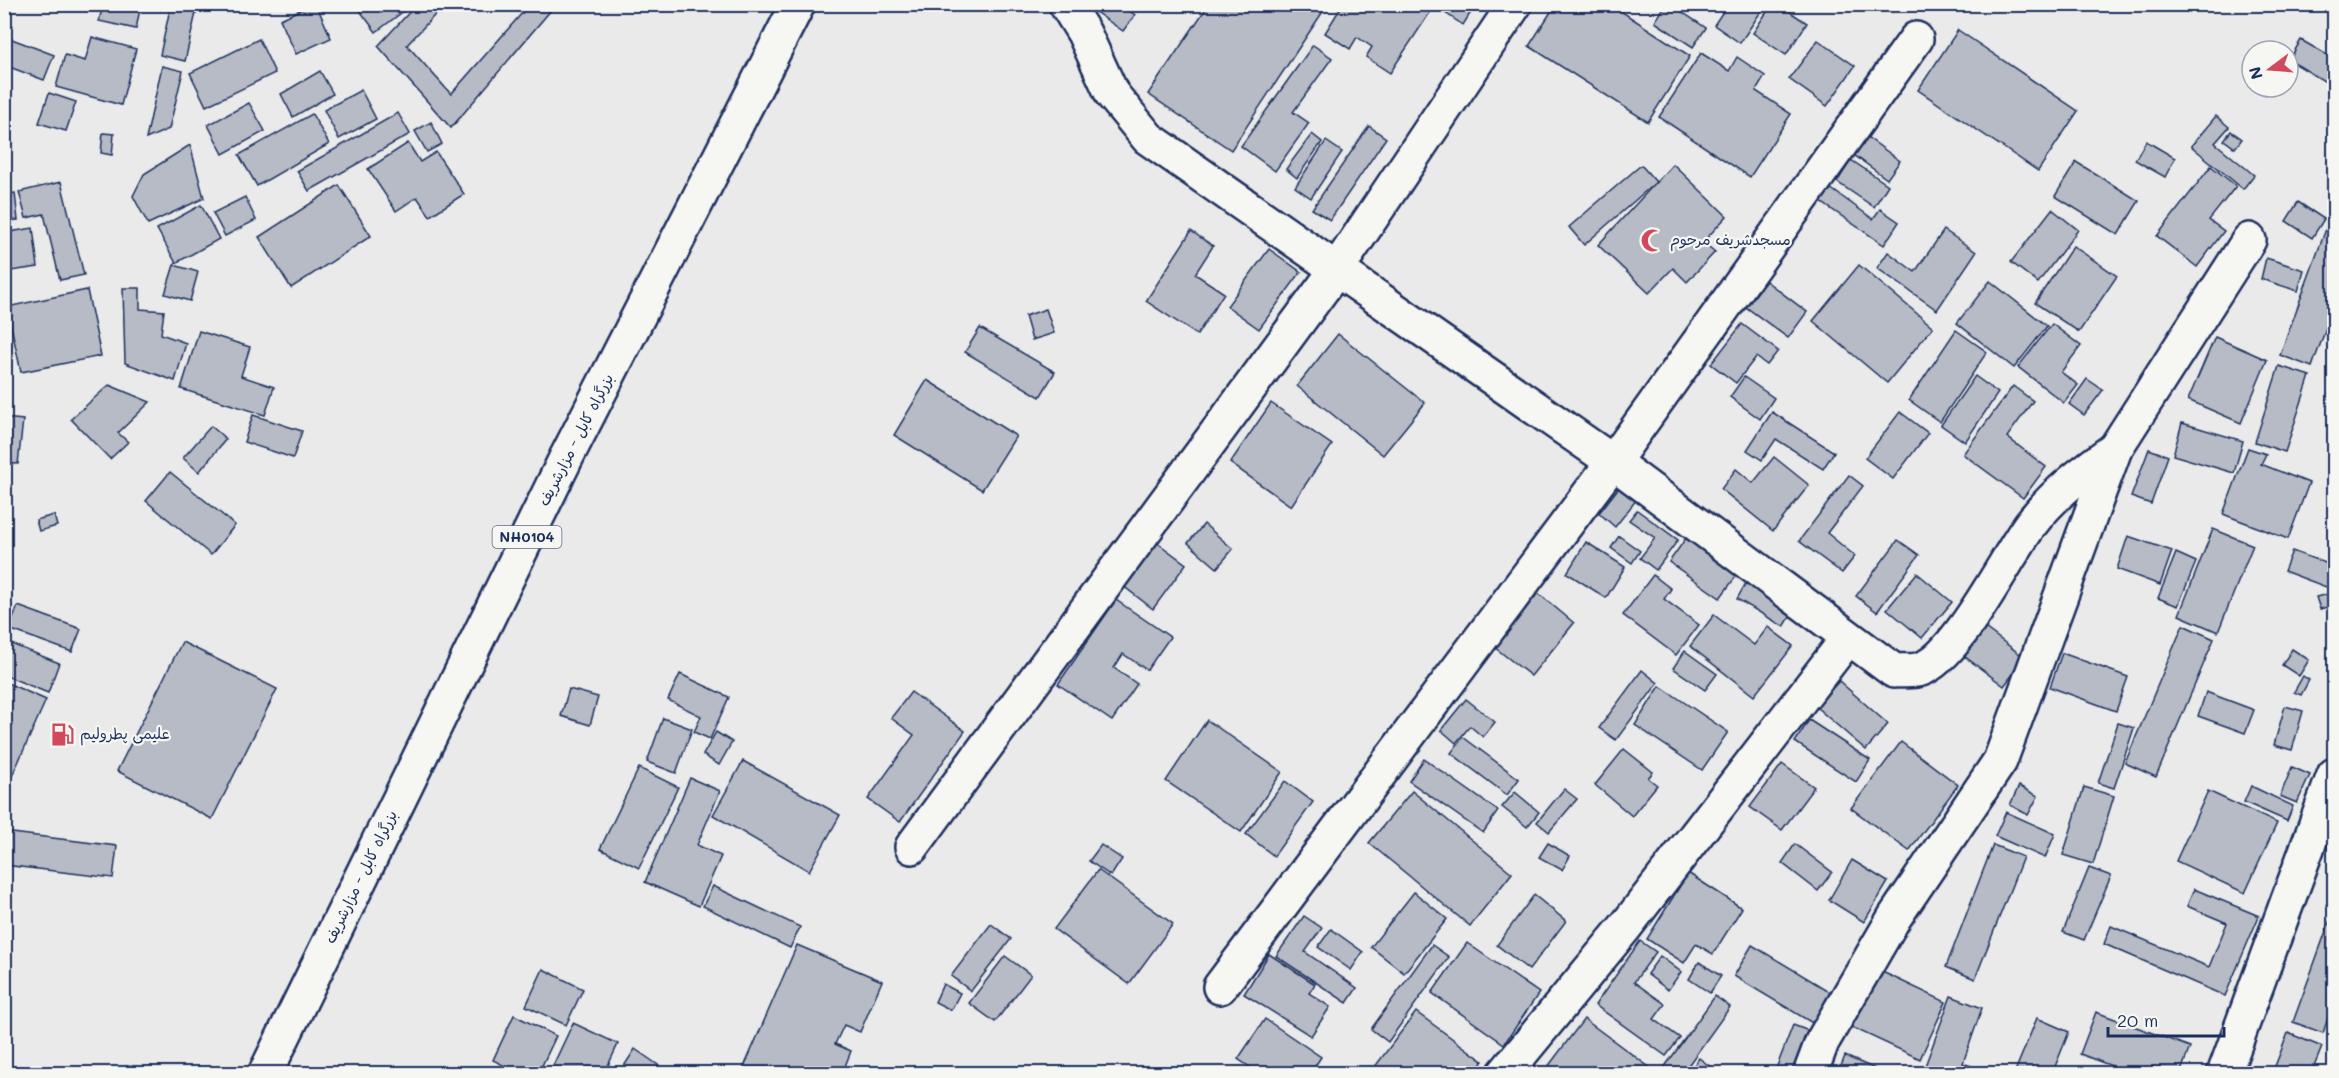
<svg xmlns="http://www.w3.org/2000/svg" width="2339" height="1078" font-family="Mali,'Playpen Sans Arabic',sans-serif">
  <rect width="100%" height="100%" fill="#e9eae9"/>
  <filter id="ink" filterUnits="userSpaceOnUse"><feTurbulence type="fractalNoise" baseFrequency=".0167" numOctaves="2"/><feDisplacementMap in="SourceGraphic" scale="12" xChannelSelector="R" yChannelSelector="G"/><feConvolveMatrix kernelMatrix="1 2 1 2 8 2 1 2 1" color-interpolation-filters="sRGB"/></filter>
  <g filter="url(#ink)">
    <g fill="#b6bbc6" stroke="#1b2f5e" stroke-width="1.5">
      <polygon points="103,4 141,4 136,29 99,21"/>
      <polygon points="171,4 198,4 185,61 160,55"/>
      <polygon points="313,4 316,4 331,38 296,54 280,19"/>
      <polygon points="355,4 413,4 376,32"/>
      <polygon points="417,4 445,4 407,45 451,94 530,4 545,4 551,10 451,128 378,46"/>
      <polygon points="1098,4 1120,4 1135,15 1123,31 1094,11"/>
      <polygon points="1209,4 1328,4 1231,150 1148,94"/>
      <polygon points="1343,4 1428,4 1433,8 1390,73 1366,57 1372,47 1357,37 1350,49 1325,33"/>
      <polygon points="1432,4 1476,4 1463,25"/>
      <polygon points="1556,4 1610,4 1690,56 1648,122 1529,46"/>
      <polygon points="1666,4 1670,4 1706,28 1693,47 1655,22"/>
      <polygon points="1728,4 1766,4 1740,43 1714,25"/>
      <polygon points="1772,4 1778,4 1807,23 1786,55 1753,33"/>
      <polygon points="1958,30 2078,111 2038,171 1918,90"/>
      <polygon points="4,36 54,55 44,80 4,65"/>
      <polygon points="92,37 136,49 121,105 56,87 65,55 85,61"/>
      <polygon points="259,39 275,73 206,106 190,73"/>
      <polygon points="1818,40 1855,66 1827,106 1789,79"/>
      <polygon points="2301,40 2334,59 2334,87 2289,60"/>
      <polygon points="1313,45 1332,58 1293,112 1309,123 1275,171 1241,146"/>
      <polygon points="1701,53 1729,71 1737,57 1765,76 1756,91 1791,114 1750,177 1659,117"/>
      <polygon points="162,66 183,71 169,129 146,139"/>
      <polygon points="320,71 333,94 293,117 281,94"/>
      <polygon points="361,90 376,119 339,139 324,110"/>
      <polygon points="49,93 76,102 66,131 39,123"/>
      <polygon points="249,103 265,131 223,154 208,125"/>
      <polygon points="398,113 410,134 309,191 297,171"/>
      <polygon points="312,114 329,144 257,186 239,155"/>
      <polygon points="2216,116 2229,127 2215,143 2254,175 2243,189 2191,146"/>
      <polygon points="431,122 442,144 427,152 415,131"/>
      <polygon points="1369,126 1386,138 1330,220 1312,209"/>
      <polygon points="2231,131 2242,139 2235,148 2224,140"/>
      <polygon points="103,133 114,134 112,155 101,153"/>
      <polygon points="1312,134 1322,142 1297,178 1286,169"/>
      <polygon points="1867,137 1900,161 1887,179 1854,155"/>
      <polygon points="1326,141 1342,152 1311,198 1295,187"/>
      <polygon points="2146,141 2175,158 2165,177 2135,160"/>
      <polygon points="408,143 420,162 436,152 464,194 430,216 417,197 396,211 368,169"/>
      <polygon points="190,145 204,198 148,224 133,196 144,174"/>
      <polygon points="1851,160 1888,185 1874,207 1837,182"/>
      <polygon points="2076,162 2139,201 2118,235 2055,196"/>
      <polygon points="1673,164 1727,216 1703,242 1715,252 1687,282 1673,268 1649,293 1598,245"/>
      <polygon points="1641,165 1656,182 1584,245 1569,227"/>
      <polygon points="2211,166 2236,186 2209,220 2224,231 2197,267 2157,236"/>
      <polygon points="61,182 84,275 60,280 44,214 26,218 19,192"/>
      <polygon points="339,185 371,236 291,288 259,237"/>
      <polygon points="1830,188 1873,219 1880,209 1899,222 1884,245 1821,202"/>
      <polygon points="15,193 18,220 4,221 4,194"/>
      <polygon points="245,197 256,220 225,236 213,213"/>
      <polygon points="2298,202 2324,219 2312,238 2286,221"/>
      <polygon points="201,205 219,239 176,263 157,229"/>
      <polygon points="2334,207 2334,306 2312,367 2280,355"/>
      <polygon points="2052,209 2078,230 2038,283 2011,262"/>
      <polygon points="33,228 38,267 4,272 4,233"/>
      <polygon points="1944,230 1976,252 1937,310 1877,268 1888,252 1915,272"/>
      <polygon points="1191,231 1213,246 1195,274 1224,293 1197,335 1146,301"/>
      <polygon points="2073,246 2117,276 2079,332 2035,303"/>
      <polygon points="1269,249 1301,272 1259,329 1227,306"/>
      <polygon points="2266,258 2304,270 2298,291 2261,279"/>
      <polygon points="174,265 198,272 190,301 165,294"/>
      <polygon points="1859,265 1933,327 1887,383 1813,321"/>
      <polygon points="1766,281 1807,312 1788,338 1746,307"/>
      <polygon points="1990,281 2047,326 2014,368 1957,323"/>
      <polygon points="123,288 140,288 140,309 164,311 161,334 186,343 175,381 125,363"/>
      <polygon points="87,290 101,356 21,372 7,307"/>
      <polygon points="1046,309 1054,333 1032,340 1025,316"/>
      <polygon points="1742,324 1778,351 1767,365 1756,357 1736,383 1711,364"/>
      <polygon points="2052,324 2081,346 2061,372 2078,385 2064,403 2018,367"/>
      <polygon points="980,328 1055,372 1040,397 965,352"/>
      <polygon points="1956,330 1987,352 1940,422 1909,400"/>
      <polygon points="199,331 250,347 241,376 274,387 265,415 181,389"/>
      <polygon points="1338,334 1425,403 1383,455 1297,386"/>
      <polygon points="2215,337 2267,360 2241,423 2188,400"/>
      <polygon points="2279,366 2310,376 2285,452 2255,442"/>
      <polygon points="1975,376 1998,393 1965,442 1941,425"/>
      <polygon points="1744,377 1774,398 1760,419 1730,397"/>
      <polygon points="2087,379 2103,390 2084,415 2069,404"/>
      <polygon points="927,380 1016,436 982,490 894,435"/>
      <polygon points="109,385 150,402 118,433 128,442 110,459 71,419"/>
      <polygon points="2013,386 2033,401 2007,437 2046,467 2023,498 1963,454"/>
      <polygon points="1271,403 1332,445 1291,506 1230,463"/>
      <polygon points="1772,412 1834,452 1823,469 1776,439 1762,460 1747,450"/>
      <polygon points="1900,412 1928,433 1893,479 1865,458"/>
      <polygon points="253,415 302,431 293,458 244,442"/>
      <polygon points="4,418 23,420 18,464 4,463"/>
      <polygon points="2182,423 2243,441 2234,473 2173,455"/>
      <polygon points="211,426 226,439 199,472 183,458"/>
      <polygon points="2248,448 2266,454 2261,464 2309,483 2288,539 2223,514"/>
      <polygon points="2149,449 2168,456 2151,504 2131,497"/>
      <polygon points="1774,457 1809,485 1773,531 1721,489 1736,469 1753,483"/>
      <polygon points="170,472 235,525 211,555 146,501"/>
      <polygon points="1849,475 1863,486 1827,533 1855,556 1842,573 1799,541"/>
      <polygon points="1620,486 1637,499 1615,527 1599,513"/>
      <polygon points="1637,510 1678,540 1656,570 1640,558 1655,538 1629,520"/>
      <polygon points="54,515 57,526 39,531 36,520"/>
      <polygon points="1204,524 1233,549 1217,568 1188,543"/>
      <polygon points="2213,529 2253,545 2218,632 2179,615"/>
      <polygon points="1619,536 1640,551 1632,563 1611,548"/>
      <polygon points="2128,536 2172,551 2160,585 2117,569"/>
      <polygon points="1686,538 1737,575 1720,598 1669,562"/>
      <polygon points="1898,540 1919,555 1877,612 1856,596"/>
      <polygon points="1155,541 1186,564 1153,609 1122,585"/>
      <polygon points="1586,542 1625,567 1606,598 1567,573"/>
      <polygon points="2292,551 2334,566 2334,590 2284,571"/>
      <polygon points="2176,553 2196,562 2178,606 2158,598"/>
      <polygon points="1917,573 1952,602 1922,638 1887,609"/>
      <polygon points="1653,575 1671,589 1664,599 1699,625 1676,655 1623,615"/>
      <polygon points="1746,583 1793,612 1784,627 1737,599"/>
      <polygon points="1538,593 1574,623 1531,676 1494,647"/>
      <polygon points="2328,594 2331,606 2320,609 2316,597"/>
      <polygon points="1116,600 1170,637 1147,670 1123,654 1114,668 1137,684 1112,721 1058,684"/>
      <polygon points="18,606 81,629 72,652 9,629"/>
      <polygon points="1714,615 1754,645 1768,627 1793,646 1754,696 1690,646"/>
      <polygon points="2183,625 2214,639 2156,777 2125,763"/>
      <polygon points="1985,628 2025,658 2004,686 1964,656"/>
      <polygon points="4,641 59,663 48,693 4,675"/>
      <polygon points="182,642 277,689 212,819 117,771"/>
      <polygon points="2292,649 2309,660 2299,676 2282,665"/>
      <polygon points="1685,651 1717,674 1705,690 1673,668"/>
      <polygon points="2062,653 2128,677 2116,711 2050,687"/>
      <polygon points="1642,670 1658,683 1616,740 1599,728"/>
      <polygon points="680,674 729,697 710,739 694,732 701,716 668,700"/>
      <polygon points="2303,676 2309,680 2301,695 2294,692"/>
      <polygon points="1839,681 1888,724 1866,750 1816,707"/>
      <polygon points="5,682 46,700 4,794 4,683"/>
      <polygon points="1660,686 1728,732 1702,770 1635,725"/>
      <polygon points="569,689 598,697 590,725 561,716"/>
      <polygon points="911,692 965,731 900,822 868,799 914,735 891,718"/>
      <polygon points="2206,692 2254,710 2245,733 2198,716"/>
      <polygon points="1466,699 1495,722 1483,737 1470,726 1456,743 1441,730"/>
      <polygon points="2285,706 2303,711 2292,750 2274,745"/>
      <polygon points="663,718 692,729 676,773 647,762"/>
      <polygon points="1207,720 1282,772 1241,832 1166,781"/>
      <polygon points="1809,720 1870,760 1856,782 1795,742"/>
      <polygon points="2118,723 2134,728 2114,788 2098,783"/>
      <polygon points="716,732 732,742 719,765 703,755"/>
      <polygon points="1463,737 1519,779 1507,795 1451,753"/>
      <polygon points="1901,742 1958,785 1909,851 1851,808"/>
      <polygon points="1624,749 1653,772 1648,778 1657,785 1632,816 1595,785"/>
      <polygon points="1424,759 1498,811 1483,833 1409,781"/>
      <polygon points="743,761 840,815 809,871 713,815"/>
      <polygon points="1782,764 1814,787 1782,830 1750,807"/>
      <polygon points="2292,767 2310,775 2297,803 2280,796"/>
      <polygon points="639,768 678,787 639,868 600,849"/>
      <polygon points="690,778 720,791 697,845 721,856 699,906 645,882"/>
      <polygon points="1285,781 1313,802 1274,856 1246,834"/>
      <polygon points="2019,786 2038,796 2028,815 2010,805"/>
      <polygon points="2251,786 2293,806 2287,821 2244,802"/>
      <polygon points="2084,787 2114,796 2093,864 2063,855"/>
      <polygon points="1564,789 1577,799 1549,832 1537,822"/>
      <polygon points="1412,791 1512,873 1470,926 1369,843"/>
      <polygon points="2208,791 2277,823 2245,893 2176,861"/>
      <polygon points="1515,792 1539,812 1527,827 1502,807"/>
      <polygon points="2006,812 2055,834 2045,858 1995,836"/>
      <polygon points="4,832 117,846 113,878 4,865"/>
      <polygon points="1548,843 1570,856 1562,870 1539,857"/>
      <polygon points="1795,844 1832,872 1818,891 1782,863"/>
      <polygon points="1101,845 1122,859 1111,876 1089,861"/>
      <polygon points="1993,845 2023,857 1975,979 1946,967"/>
      <polygon points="1852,860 1888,882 1864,922 1829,900"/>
      <polygon points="2089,868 2111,876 2084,940 2063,932"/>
      <polygon points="1098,870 1173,924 1129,984 1054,929"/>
      <polygon points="1688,873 1742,908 1713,954 1696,944 1684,963 1647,939"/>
      <polygon points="713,886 800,927 790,948 703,906"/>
      <polygon points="2194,889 2259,916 2225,996 2104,944 2111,926 2209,967 2227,923 2187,906"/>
      <polygon points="1414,892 1447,919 1404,973 1371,947"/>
      <polygon points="1534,895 1566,921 1529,970 1497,945"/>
      <polygon points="2334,909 2334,1000 2323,1033 2293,1022"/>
      <polygon points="1304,916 1322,928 1305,952 1357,988 1347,1003 1276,956"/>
      <polygon points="991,924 1011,939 971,991 951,976"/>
      <polygon points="1331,929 1363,952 1351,970 1318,947"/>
      <polygon points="1640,941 1656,952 1634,982 1665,1004 1654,1019 1680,1038 1666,1056 1595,1005"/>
      <polygon points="1467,943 1539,993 1504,1044 1432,993"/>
      <polygon points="797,945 882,981 860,1032 844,1025 835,1044 851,1051 842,1074 741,1074"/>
      <polygon points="1432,945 1449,957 1388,1042 1371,1029"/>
      <polygon points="1752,945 1832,993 1814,1024 1734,976"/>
      <polygon points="1269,954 1315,984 1309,993 1330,1007 1311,1036 1244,994"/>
      <polygon points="1005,956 1031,975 995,1022 969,1003"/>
      <polygon points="1660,956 1681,972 1668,990 1647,974"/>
      <polygon points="1699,962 1721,976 1710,993 1689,979"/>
      <polygon points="543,969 583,989 566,1025 526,1006"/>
      <polygon points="1876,969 1946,1002 1920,1059 1849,1026"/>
      <polygon points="943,984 960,993 951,1010 935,1002"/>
      <polygon points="1715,996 1730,1007 1682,1074 1671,1074 1664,1068"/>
      <polygon points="1951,996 1982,1008 1963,1063 1992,1074 1945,1074 1925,1066"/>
      <polygon points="1416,1012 1483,1061 1474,1074 1382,1074 1374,1068"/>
      <polygon points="2096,1012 2190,1047 2180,1074 2133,1074 2080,1054"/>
      <polygon points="514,1015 556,1036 538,1074 509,1074 511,1069 493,1060"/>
      <polygon points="2037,1018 2069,1032 2052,1074 2014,1074"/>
      <polygon points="1265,1019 1321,1057 1310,1074 1260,1074 1238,1059"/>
      <polygon points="1584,1019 1649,1067 1644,1074 1544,1072"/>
      <polygon points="573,1023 618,1044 604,1074 549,1074"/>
      <polygon points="1793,1025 1814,1033 1798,1074 1774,1074"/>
      <polygon points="2288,1033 2322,1047 2311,1074 2272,1074"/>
      <polygon points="635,1049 671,1074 619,1074"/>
      <polygon points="1845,1056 1887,1074 1838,1074"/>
      <polygon points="1699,1058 1720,1074 1688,1074"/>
    </g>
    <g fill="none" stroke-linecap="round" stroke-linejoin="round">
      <defs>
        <g id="minor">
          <path d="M1066,4L1084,33L1112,94L1148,138L1613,462L1894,671C1902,670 1913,672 1921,669C1957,657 2006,558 2030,525C2053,494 2084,471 2115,449"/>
          <polyline points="912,847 1337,269 1515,4"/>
          <polyline points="1220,987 1613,462 1916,39"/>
          <polyline points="1504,1074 1626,926 1848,638"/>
          <polyline points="1810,1074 1822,1042 1894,918 2000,761 2115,449 2249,240"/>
          <polyline points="2224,1074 2334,775"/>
        </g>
        <polyline id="trunk" points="265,1074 566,458 798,4"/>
      </defs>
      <use href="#minor" stroke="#1b2f5e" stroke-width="38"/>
      <use href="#trunk" stroke="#1b2f5e" stroke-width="38"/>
      <use href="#minor" stroke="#f6f6f2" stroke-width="33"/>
      <use href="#trunk" stroke="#f6f6f2" stroke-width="33"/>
    </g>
  </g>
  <defs>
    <symbol id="mosque-bare" viewBox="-9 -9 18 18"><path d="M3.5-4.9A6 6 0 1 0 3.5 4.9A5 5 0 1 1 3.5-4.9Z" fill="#d1495b" stroke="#f6f6f2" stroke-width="2.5" paint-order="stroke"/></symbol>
    <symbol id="fuel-bare" viewBox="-9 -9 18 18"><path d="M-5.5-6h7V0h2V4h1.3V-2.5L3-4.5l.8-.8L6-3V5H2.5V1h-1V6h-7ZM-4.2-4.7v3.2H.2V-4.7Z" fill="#d1495b" stroke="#f6f6f2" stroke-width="2.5" paint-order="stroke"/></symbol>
  </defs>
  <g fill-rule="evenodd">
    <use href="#mosque-bare" x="1636" y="224" width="33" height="33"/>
    <use href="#fuel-bare" x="46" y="718" width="33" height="33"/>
  </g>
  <g text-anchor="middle" stroke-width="4.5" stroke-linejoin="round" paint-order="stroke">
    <rect fill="#f6f6f2" stroke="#5d6b8a" stroke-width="1.5" x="492.5" y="526" width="69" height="22" rx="4.5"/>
    <g font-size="14" font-weight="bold" fill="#1b2f5e">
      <text x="527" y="542">NH0104</text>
    </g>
    <g font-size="15" fill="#1b2f5e" stroke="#f6f6f2" text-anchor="start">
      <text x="1670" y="245">مسجدشریف مرحوم</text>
      <text x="80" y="739">علیمی پطرولیم</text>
    </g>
    <g font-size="15" fill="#1b2f5e" stroke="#f6f6f2">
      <text transform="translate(576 440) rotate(-63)" y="5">بزرگراه کابل - مزارشریف</text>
      <text transform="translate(361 877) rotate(-64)" y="5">بزرگراه کابل - مزارشریف</text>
    </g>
  </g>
  <rect width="2339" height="1078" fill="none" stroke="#f6f6f2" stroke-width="24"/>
  <rect x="12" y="12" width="2315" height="1054" fill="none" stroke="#1b2f5e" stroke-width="2" filter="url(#ink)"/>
  <g transform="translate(2270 69) rotate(254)"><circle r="28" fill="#f6f6f2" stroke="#9ea6b7" stroke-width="1.5"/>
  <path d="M0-4.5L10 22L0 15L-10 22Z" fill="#d1495b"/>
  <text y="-9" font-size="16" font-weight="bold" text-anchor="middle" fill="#1b2f5e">N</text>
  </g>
  <path d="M2108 1027v9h116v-9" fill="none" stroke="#1b2f5e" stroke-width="3"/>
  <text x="2117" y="1027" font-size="18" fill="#1b2f5e" stroke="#f6f6f2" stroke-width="4.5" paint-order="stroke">20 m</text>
</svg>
